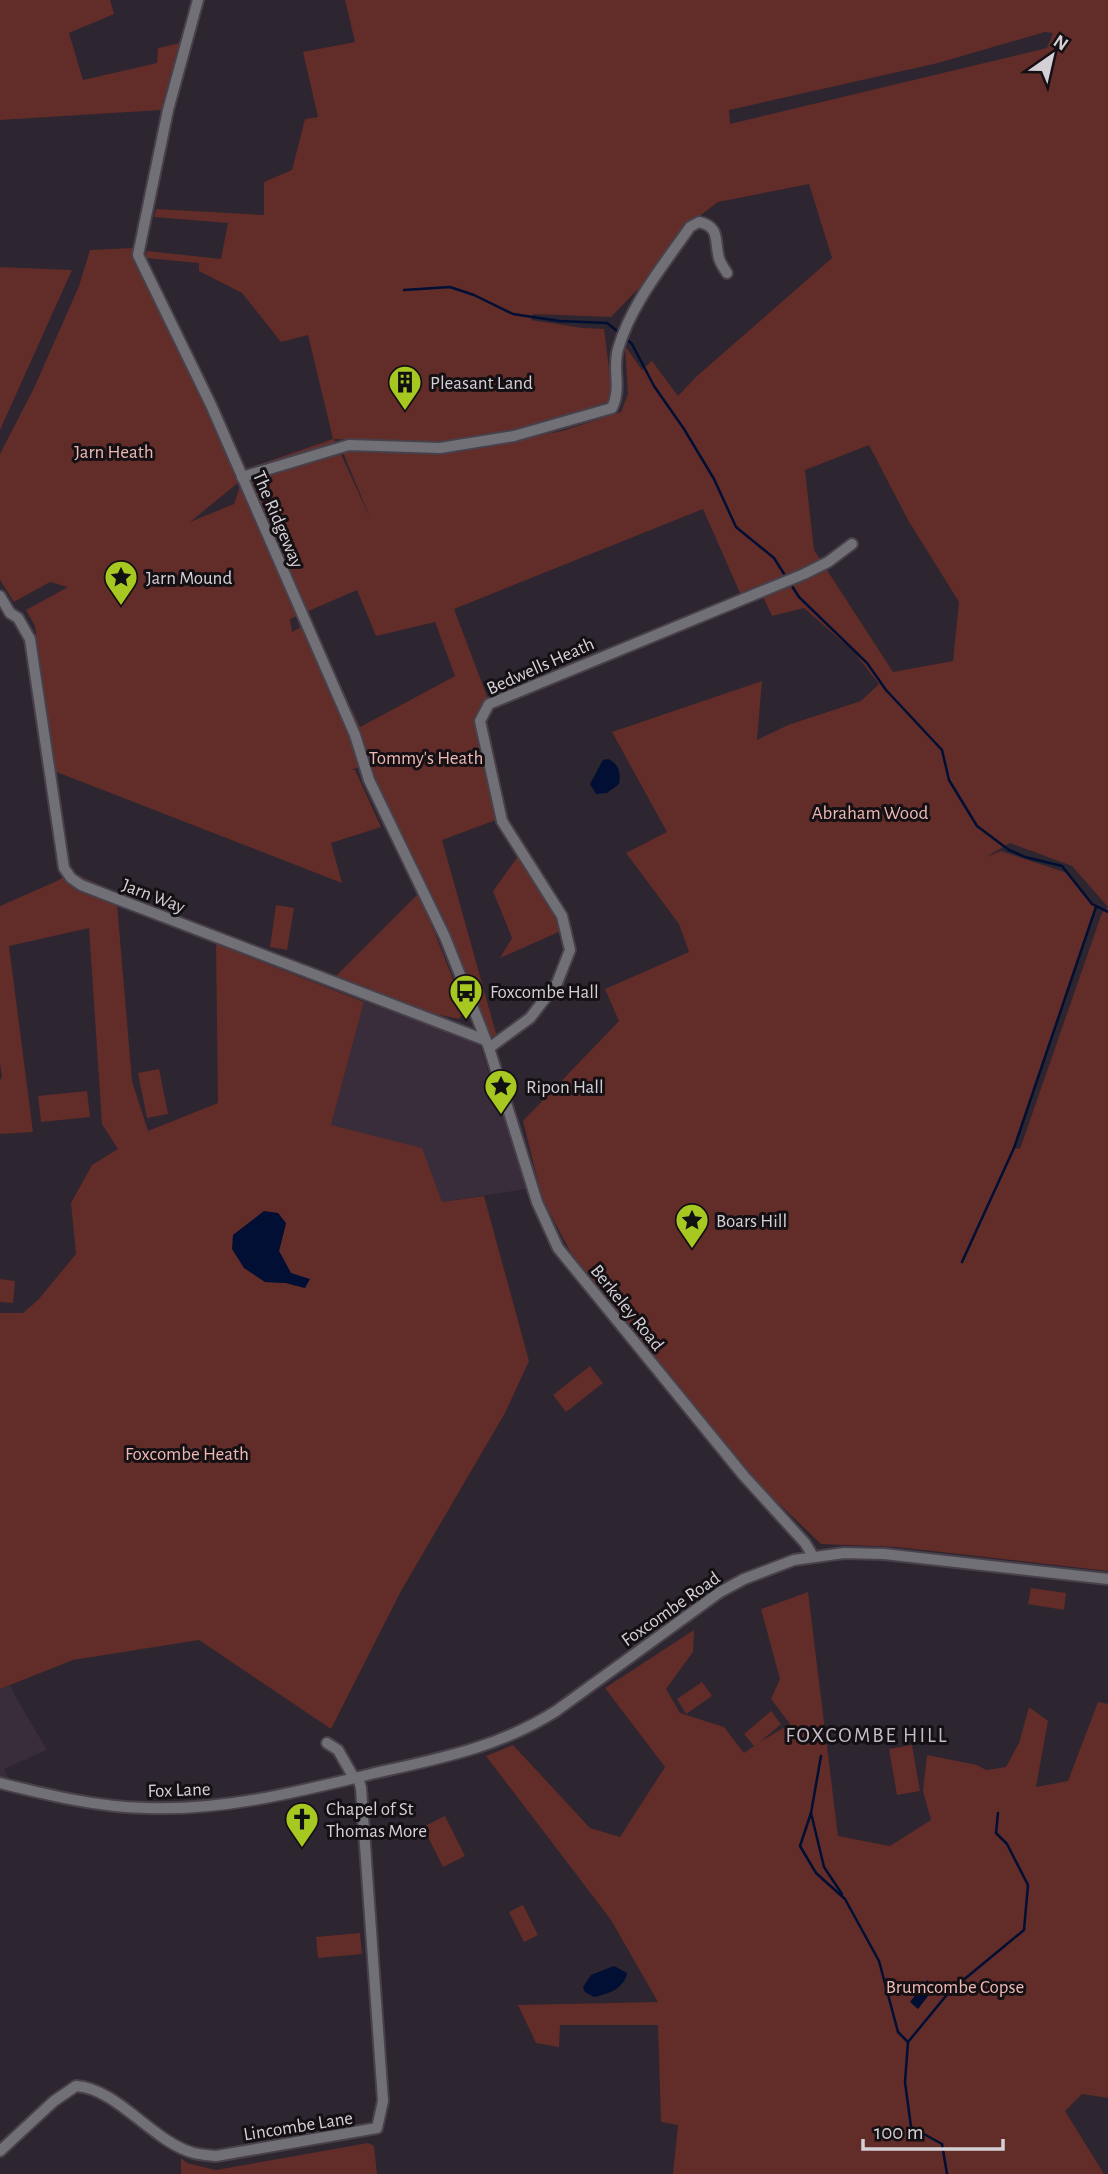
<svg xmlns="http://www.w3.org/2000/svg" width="1108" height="2174" font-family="'Alegreya Sans',sans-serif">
  <rect width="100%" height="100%" fill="#2d252f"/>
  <g fill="#392c3b">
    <polygon points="364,1002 479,1043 527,1189 442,1202 331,1125"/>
    <polygon points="11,1685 14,1694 47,1750 4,1769 9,1779 0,1776 0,1689"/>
  </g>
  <g fill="#622c29" fill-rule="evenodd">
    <polygon points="0,0 110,0 114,14 69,33 83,80 157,63 158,48 180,43 161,110 0,120"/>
    <path d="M345,0H1108V1571L897,1547L821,1544L747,1473L612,1309L571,1253L542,1198L523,1121L619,1021L605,989L689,952L679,924L626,853L667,832L612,732L762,681L757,740L788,725L861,701L879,684L854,652L804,608L772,616L758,586L740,593L703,509L454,609L488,699L477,715L476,724L496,820L442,840L497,1037L489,1036L369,764L351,770H355L381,827L331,843L342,883L54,771L35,626L26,610L68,587L50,582L14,602L0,580V454L34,388L79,286L90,250L133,248L239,482L190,522L234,504L246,469L333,439L308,335L281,342L242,293L199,271V263L145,258L147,251L221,259L228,223L154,217L156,209L264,215V182L292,170L305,119L318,117L303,52L355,42ZM1045,32L1053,33L1047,48L730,124L729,110L938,63ZM809,184L832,258L697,376L678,396L652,361L642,370L625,346L628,394L621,412L562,431L478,447L342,450L371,520L334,439L440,444L506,434L610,401L612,391L604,329L583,328L531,320L533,314L611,317L637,290L640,293L680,231L718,202ZM869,445L908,520L959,602L953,661L893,672L814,550L805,470ZM357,590L376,636L435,622L455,676L360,727L310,622L292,632L290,619ZM1010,843L1072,866L1108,907L1102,913L1020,1149L1014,1148L1096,907L1067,873L1001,851L986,857Z"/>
    <polygon points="0,267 72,270 0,430"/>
    <polygon points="519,855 551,903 561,931 500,958 512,938 493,891"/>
    <path d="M71,872L116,892L132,1081L148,1131L218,1103L216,944L364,1002L331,1125L422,1148L442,1202L484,1196L529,1361L505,1413L401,1591L331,1729L199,1640L73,1660L0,1689V1313H23L38,1300L76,1254L71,1203L92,1165L118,1149L102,1124L89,928L9,946L33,1132L0,1134V1080L2,1077L0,1063V906L57,881ZM286,1223L279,1251L291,1273L305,1288L286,1283L265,1282Z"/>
    <polygon points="419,893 464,1007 463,1013 459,1019 430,1013 336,976"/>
    <polygon points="276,905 294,908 287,950 270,947"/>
    <polygon points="159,1069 168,1114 147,1118 138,1073"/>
    <polygon points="87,1091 90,1117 41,1122 38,1096"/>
    <polygon points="0,1279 15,1281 13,1303 0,1302"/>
    <polygon points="590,1366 603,1383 566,1412 553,1395"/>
    <polygon points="1031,1588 1066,1593 1064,1610 1028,1604"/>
    <polygon points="808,1592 838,1836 890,1846 931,1820 923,1791 927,1755 977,1765 986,1770 1006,1767 1019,1743 1029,1707 1048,1721 1036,1787 1068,1781 1098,1702 1108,1704 1108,2098 1082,2094 1065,2111 1104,2174 673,2174 678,2125 661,2122 658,2025 560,2025 559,2047 536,2043 518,2005 658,2002 611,1920 486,1756 513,1745 590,1828 620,1837 665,1767 605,1688 694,1630 693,1652 666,1689 680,1713 724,1727 744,1753 754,1746 744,1734 771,1711 781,1724 760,1742 790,1724 771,1699 780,1679 761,1609"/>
    <polygon points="702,1682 712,1696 686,1714 677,1699"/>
    <polygon points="912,1745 920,1791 897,1795 889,1749"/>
    <polygon points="445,1816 465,1856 443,1867 423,1827"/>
    <polygon points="523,1905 538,1935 524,1942 509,1912"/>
    <polygon points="360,1933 362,1954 318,1958 316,1937"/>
    <polygon points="368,2143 374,2146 377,2174 181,2174 181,2158 187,2163 216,2170"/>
  </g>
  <g fill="#000f33">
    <path d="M608,759C619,764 621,773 619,784L607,793L596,794L590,784L603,760Z"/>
    <polygon points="264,1211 278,1213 286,1223 279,1251 291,1273 310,1279 305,1288 286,1283 265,1282 244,1268 232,1249 233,1235"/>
    <path d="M614,1966L627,1973C624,1989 608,1994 594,1997L585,1992L583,1987L591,1975Z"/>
    <polygon points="927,1980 935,1987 918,2009 910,2002"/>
  </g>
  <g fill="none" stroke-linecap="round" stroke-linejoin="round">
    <g stroke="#000f33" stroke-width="2.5">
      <polyline points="404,290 450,287 474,295 513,314 559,321 607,323 621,334"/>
      <polyline points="626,339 632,344 654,386 684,429 714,479 736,527 774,558 786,577"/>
      <polyline points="790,583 799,597 867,663 886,690 942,750 949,780 977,826 1009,850 1025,857 1062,866 1092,904 1108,912"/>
      <polyline points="962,1262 1014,1148 1096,907"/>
      <polyline points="821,1756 811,1813 800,1846 816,1873 845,1899 879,1961 898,2032 908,2042"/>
      <polyline points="811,1813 824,1867 842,1894"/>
      <polyline points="947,2174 942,2144 911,2127 905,2082 908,2042 950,1991 1024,1930 1028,1885 1007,1844 996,1833 998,1813"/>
    </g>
    <defs>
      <g id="minor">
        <polyline points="198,0 168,110 138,255 211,405 355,735 369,780 445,937 489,1048 537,1202 558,1248 744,1476 805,1543 813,1556"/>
        <path d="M242,477L349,445L440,448L514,436L612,408C622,387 612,370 618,349C631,304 663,266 690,227L699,222C721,227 714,241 719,258C720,263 724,268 727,273"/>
        <polyline points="0,596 10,613 18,618 30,639 64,868 71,878 81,885 112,897 485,1040"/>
        <polyline points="489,1048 530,1018 557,983 570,950 562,916 502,821 480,721 489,704 804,574 828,562 852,544"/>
        <polyline points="327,1743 338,1750 354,1778"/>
        <path d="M0,1783C48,1795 97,1807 146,1808C223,1811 297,1792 371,1774C437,1759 498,1748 556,1711L720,1592L744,1579L794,1560L844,1553L884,1554L1108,1579"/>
        <path d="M0,2151L54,2101L76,2086C117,2088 154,2143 194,2153C201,2155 209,2155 216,2156L377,2128L383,2101L361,1788L358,1777"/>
      </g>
    </defs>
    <use href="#minor" stroke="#48404a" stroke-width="14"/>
    <use href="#minor" stroke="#717076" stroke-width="10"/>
  </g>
  <defs>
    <symbol id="building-pin" viewBox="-11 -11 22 30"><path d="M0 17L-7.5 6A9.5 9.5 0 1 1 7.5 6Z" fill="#a6c821" stroke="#141014"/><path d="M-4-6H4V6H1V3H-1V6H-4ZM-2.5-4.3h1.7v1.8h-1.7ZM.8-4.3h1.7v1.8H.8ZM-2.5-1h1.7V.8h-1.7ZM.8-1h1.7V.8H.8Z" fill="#111"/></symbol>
    <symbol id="sight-pin" viewBox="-11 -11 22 30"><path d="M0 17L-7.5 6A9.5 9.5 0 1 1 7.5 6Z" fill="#a6c821" stroke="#141014"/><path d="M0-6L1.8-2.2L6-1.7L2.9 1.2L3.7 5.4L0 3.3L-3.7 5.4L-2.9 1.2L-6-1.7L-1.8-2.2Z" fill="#111"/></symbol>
    <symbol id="bus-pin" viewBox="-11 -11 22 30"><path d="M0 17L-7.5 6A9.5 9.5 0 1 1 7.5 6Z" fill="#a6c821" stroke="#141014"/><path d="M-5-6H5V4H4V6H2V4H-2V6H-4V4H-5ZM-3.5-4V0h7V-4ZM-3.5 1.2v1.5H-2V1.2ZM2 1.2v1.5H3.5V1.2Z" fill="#111"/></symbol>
    <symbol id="church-pin" viewBox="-11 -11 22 30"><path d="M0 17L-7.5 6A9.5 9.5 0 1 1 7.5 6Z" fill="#a6c821" stroke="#141014"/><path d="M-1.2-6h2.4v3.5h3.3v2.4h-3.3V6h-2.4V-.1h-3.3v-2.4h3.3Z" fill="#111"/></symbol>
  </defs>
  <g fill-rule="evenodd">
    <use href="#building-pin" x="386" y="363" width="38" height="52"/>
    <use href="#sight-pin" x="102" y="558" width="38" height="52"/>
    <use href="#bus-pin" x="447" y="972" width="38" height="52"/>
    <use href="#sight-pin" x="482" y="1067" width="38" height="52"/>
    <use href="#sight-pin" x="673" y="1201" width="38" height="52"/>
    <use href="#church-pin" x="283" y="1800" width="38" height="52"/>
  </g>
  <g text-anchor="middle" stroke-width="6" stroke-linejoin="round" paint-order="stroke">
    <g font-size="19" fill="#d5d0d6" stroke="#141014" text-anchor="start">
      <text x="430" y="389">Pleasant Land</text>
      <text x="146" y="584">Jarn Mound</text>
      <text x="490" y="998">Foxcombe Hall</text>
      <text x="526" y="1093">Ripon Hall</text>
      <text x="716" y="1227">Boars Hill</text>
      <text x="326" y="1815">Chapel of St<tspan x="326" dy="22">Thomas More</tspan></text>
    </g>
    <g font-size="19" fill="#efb8b3" stroke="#141014">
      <text x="114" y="458">Jarn Heath</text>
      <text x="426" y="764">Tommy's Heath</text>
      <text x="870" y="819">Abraham Wood</text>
      <text x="187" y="1460">Foxcombe Heath</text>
      <text x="955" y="1993">Brumcombe Copse</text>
    </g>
    <g font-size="19" fill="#d5d0d6" stroke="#141014">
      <text transform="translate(279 519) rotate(67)" y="7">The Ridgeway</text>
      <text transform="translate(540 665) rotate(-24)" y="7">Bedwells Heath</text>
      <text transform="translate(154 895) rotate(21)" y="7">Jarn Way</text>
      <text transform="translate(628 1307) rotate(51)" y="7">Berkeley Road</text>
      <text transform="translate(670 1608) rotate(-35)" y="7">Foxcombe Road</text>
      <text transform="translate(179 1789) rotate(-2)" y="7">Fox Lane</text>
      <text transform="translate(298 2125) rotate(-9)" y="7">Lincombe Lane</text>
    </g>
    <g font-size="21" letter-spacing="2" fill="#c6bcc8" stroke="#141014">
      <text x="867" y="1742">FOXCOMBE HILL</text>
    </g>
  </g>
  <g transform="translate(1052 56) rotate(34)" stroke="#141014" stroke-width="5" paint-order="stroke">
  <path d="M0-5L12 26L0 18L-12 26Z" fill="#d5d0d6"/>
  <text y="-10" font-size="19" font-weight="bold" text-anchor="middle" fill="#d5d0d6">N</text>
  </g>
  <path d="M863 2139v10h140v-10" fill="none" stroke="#d5d0d6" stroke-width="3.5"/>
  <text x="874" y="2139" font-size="21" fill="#d5d0d6" stroke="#141014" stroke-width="5" paint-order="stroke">100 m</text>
</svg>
